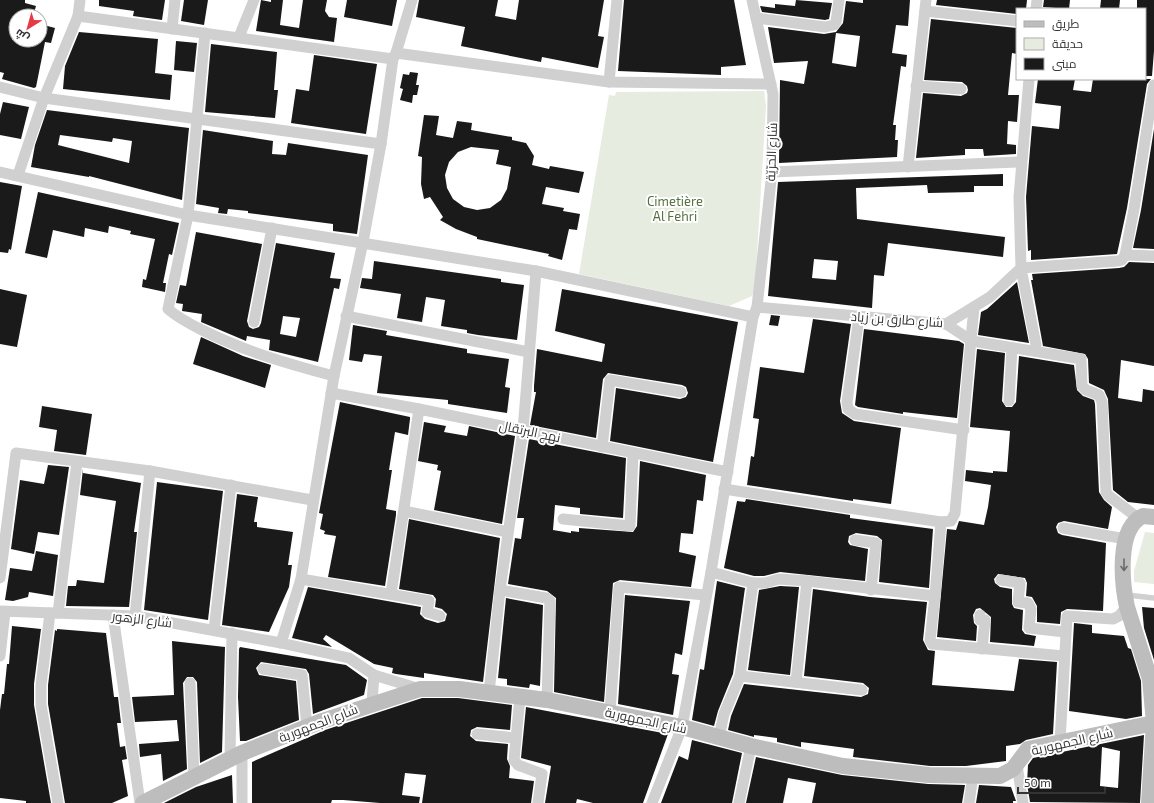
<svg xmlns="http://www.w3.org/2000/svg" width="1154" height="803" font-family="'Exo 2',Cairo,sans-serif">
  <rect width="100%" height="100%" fill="#fff"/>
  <g fill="#e6ecdf">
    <polygon points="764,91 766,106 755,287 752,296 729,306 579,274 609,95 615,96 616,92"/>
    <polygon points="1145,532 1154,533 1154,584 1134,582 1134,571"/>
  </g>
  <g fill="#1a1a1a" fill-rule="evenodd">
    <polygon points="0,0 25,0 25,3 36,6 33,16 16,16 16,26 12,40 40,40 40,24 55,28 51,43 45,42 36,87 34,88 2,79 4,73 0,72"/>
    <polygon points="99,0 165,0 162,20 133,16 134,11 99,6"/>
    <polygon points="184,0 208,0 204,25 181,21"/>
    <polygon points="261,0 271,2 271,0 283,0 280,25 299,28 303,0 327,0 325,11 329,17 337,18 334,42 256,31"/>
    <polygon points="347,0 397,0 392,26 344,17"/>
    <polygon points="419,0 498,0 495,16 516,20 519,0 604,0 598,36 604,37 598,68 542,57 541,62 461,46 465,27 416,17"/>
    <polygon points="624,0 734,0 746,65 721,67 721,75 618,71"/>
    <polygon points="796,0 832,3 829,19 825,20 762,12 760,6 775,8 775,4 795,6"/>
    <path d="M863,0H910L908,26L896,25L892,53L907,55L906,67L901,66L893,125H896L895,140H898L897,157L779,163L780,80L804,84L808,61L774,63L768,27L824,34L836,32L843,23L846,1L863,3ZM836,33L860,36L856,67L832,63Z"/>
    <polygon points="937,0 1027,0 1026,9 1017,9 1017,14 936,5"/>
    <polygon points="1044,0 1070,0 1069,9 1043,7"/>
    <polygon points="1101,0 1120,0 1119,9 1100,9"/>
    <polygon points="1137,0 1154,0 1154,51 1152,76 1145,76 1145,9 1137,9"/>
    <polygon points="931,19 1017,28 1017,54 1012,53 1008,95 1019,95 1017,122 1008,121 1007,144 1016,145 1016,154 984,156 983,149 965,149 965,155 916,158 923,93 961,96 967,93 968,90 967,86 962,82 924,80"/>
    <polygon points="79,32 158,39 155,73 172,75 170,100 63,89 65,66"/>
    <polygon points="176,41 197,43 194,72 174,70"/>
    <polygon points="211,44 277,52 274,90 278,90 275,118 205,112"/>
    <polygon points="314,55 377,64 366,134 291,123 296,89 309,91"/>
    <polygon points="410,72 418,73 416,85 419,85 417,95 413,95 412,103 400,100 403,89 400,88 403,74 409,75"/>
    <polygon points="1038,79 1075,79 1073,90 1091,92 1093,79 1151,79 1147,84 1127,208 1117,254 1031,260 1031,250 1028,251 1026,197 1032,126 1059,129 1061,106 1035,103"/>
    <polygon points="3,102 29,107 21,139 0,135 0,114"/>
    <path d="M47,110L189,128L182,200L89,176V177L31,167L35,145ZM60,135L112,142L113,138L132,141L129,163L58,145Z"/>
    <path d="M424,115L439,116L436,135L453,138L457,121L472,123L471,130L512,137V140L526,143L534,156L532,165L549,169L550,166L584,172L579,193L546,187L542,204L564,208L563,211L580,214L577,230L569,229L562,260L548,256L549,254L477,239V237L456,229L440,220L443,217L430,197L424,199L421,184L422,157L418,156ZM471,147L499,150L496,164L511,167L507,189L501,200L490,208L477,210L464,207L453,199L447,188L445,175L449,162L458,152Z"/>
    <polygon points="1154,129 1154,249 1133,248 1141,210"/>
    <polygon points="203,130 273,141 272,154 286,155 288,143 368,155 357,234 333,231 333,224 248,213 248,211 228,209 227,214 218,213 219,208 196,204"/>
    <path d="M1003,174V186H974V192L928,193L927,185L856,188L857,219L1005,237L1003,257L888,243L884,276L874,275L872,308L768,296L778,182ZM814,259L838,261L836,280L812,278Z"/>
    <polygon points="0,182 22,186 11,250 9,249 8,253 0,252"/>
    <polygon points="38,192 179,223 172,255 169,254 163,283 166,283 165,292 142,287 143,279 146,280 155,239 130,234 131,231 109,226 108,233 85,228 84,237 53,230 47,258 25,253"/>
    <path d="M196,232L262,244L247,321L249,327L253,329L259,327L261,323L276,243L335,253L330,278L341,279L339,289L334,288L318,362L269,350L270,340L247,336L246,341L201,322L202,314L182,311L183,304L176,303L180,285L186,286ZM283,316L300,318L296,337L280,334Z"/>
    <polygon points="374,261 501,279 501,282 524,285 517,340 478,335 467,333 467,330 441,326 445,300 426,297 422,322 397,318 401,294 360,288 362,278 372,279"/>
    <polygon points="1129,262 1154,263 1154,366 1121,360 1118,398 1142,402 1143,389 1154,391 1154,505 1128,502 1113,490 1108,399 1104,390 1089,383 1088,359 1085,354 1043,346 1031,280 1033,280 1032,274 1119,268 1124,267"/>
    <polygon points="1017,282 1029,343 978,335 981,312 987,309"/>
    <polygon points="0,289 27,295 17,347 0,344"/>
    <polygon points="562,289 738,322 713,462 610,441 616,388 680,399 686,397 688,393 686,387 682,385 608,373 603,379 596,438 530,425 536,392 534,392 534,386 537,349 602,362 605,344 555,331"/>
    <polygon points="771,315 780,316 778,326 769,325"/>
    <polygon points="813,319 851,324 840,401 842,413 854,421 901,428 891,504 853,499 853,501 747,485 751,456 754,457 759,419 753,418 760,367 804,373"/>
    <polygon points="353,325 387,331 386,335 467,349 467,353 509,359 505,387 510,388 507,413 448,404 448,400 377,393 382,356 364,354 362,362 349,360"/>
    <polygon points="864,329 959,341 964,344 957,418 903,412 903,414 858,407 855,405"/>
    <polygon points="201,337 243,356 271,365 265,388 193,364"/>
    <polygon points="977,349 1005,353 1002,401 1006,407 1012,407 1016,402 1019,356 1074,365 1077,390 1083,396 1094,400 1095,404 1099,492 1104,500 1112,507 1108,529 1064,521 1058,523 1056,527 1058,533 1062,535 1106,543 1103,611 1067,609 1061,612 1060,624 1037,622 1037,606 1032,597 1026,596 1027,583 1025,578 998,574 994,579 995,583 1000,587 1012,589 1012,604 1014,608 1023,610 1022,630 1025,634 1036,636 1034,646 990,642 991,617 980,608 976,609 973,615 974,623 977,626 976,641 937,637 947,529 956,530 959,521 984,525 988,507 991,485 965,481 966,470 993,473 993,471 1007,472 1010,431 970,427"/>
    <polygon points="340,402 410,417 410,419 408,435 395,432 389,470 392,470 386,509 396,511 396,515 385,586 328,577 336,536 324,534 325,531 320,529 323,514 319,513"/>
    <polygon points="42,406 92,414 86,455 54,451 57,430 39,427"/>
    <polygon points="424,422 446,426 444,432 467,436 469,426 515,436 502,524 434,510 441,471 437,470 438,465 418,461"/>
    <polygon points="529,439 626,458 623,518 580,514 580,508 555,505 553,530 571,533 571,531 579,532 579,528 633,532 637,526 640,461 706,475 703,501 697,500 693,534 681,533 679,552 696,556 691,587 620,580 613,583 604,702 554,692 556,598 547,591 508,584 515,538 521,539 524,518 517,518"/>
    <polygon points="48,465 69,467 59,535 38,532 34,554 11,549 20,480 44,484"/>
    <polygon points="83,469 83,473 141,483 134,532 137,532 129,607 66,606 68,586 76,586 77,580 104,583 116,501 80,495"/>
    <polygon points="157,482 223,491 208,620 144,610"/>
    <polygon points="237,494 258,497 254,522 257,522 257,527 293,532 288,565 292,565 289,587 269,632 222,625"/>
    <polygon points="746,499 850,515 850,518 933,529 929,588 879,582 882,540 877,536 856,533 849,536 848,542 850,545 868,549 865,581 780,572 764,576 754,576 724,568 737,501 745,502"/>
    <polygon points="409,519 500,538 483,682 424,673 424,678 396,674 392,673 393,668 374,664 326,635 323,639 332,647 292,638 308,587 421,607 420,614 425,619 438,623 445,621 447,614 442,609 435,607 436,599 433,595 399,589"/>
    <polygon points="36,551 58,555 53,596 29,592 28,597 13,601 5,600 10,568 32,571"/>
    <polygon points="717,581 745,588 733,674 718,711 714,726 692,720 700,669 704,670"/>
    <polygon points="780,586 799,587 790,675 748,670 759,590"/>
    <polygon points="813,589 870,597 927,602 923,640 928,650 935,651 932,685 1014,691 1019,659 1057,662 1053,734 1026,740 1020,744 1006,746 1006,761 966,766 930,766 853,757 854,749 801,742 801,747 777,742 777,738 754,735 754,737 728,730 731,716 744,684 861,697 868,694 869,688 863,683 804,676"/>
    <polygon points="625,595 690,601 682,655 675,653 672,674 679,675 673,715 618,704"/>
    <polygon points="506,598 543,605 540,686 530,684 529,688 507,685 507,679 498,678"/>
    <polygon points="1142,607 1154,608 1154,660 1144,628"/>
    <polygon points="1074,623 1092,625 1092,633 1124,636 1128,648 1131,649 1141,681 1142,716 1126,719 1069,711"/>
    <polygon points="12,626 41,629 34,684 34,705 51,803 26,803 26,801 0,798 0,710 2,694 4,694 7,664 9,664"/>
    <polygon points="57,629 106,633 114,697 118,697 121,723 117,723 120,747 125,746 127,759 122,760 128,796 112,803 65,803 48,704 48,685 55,630 57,631"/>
    <polygon points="172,641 225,647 222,752 200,763 197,682 193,677 187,677 183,683 187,769 163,781 161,754 140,757 139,744 179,741 177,720 135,722 132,697 174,695"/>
    <polygon points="240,647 346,665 367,680 364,695 313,714 309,674 306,669 261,662 256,668 259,675 296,681 299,720 246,741 240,741 238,697 239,649"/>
    <polygon points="422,698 458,698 512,705 510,730 477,727 471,730 470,736 476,741 508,744 507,759 510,766 509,778 534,781 531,803 422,803 426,775 405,773 402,795 420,797 419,803 380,803 343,800 332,800 331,803 252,803 252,762 325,730"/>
    <polygon points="526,707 668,734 643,803 593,803 577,799 576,803 545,803 551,766 521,758"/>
    <path d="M1144,735L1140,803L1030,802L1027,784L1028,765L1033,758ZM1102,747L1120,751L1118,788L1100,786Z"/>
    <polygon points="692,740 742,753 732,803 661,803 679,756 688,760"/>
    <polygon points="756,757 842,775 928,784 965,785 962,803 812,803 816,783 788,778 783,803 746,803"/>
    <polygon points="232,775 233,803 164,803 196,787"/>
    <polygon points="979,785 1011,787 1016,801 1013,801 1013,803 976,803"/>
  </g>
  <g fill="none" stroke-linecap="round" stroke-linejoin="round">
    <polyline stroke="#d0d0d0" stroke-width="5.5" points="1127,595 1154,598"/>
    <g stroke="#d0d0d0" stroke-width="11">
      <polyline points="412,0 396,53 393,59 381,144 363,242 334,376 301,579 281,643 349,658 374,675 420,689"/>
      <polyline points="1036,9 1037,0"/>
      <polyline points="925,11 1017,21"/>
      <polyline points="78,16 393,59"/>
      <polyline points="756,18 825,27 834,25 836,22 839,0"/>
      <polyline points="172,29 175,0"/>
      <path d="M205,33L188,215L168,309C178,318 190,324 202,330C244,351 288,364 334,376"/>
      <polyline points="239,37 254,0"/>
      <polyline points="396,53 609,82 771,84"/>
      <polyline points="609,82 617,0"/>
      <polyline points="916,86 961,89"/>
      <polyline points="0,87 44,98 381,144"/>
      <polyline points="908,167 926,0"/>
      <polyline points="0,172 188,215 536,271 753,317"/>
      <polyline points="772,172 1021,162"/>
      <polyline points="18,175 44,98 78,16 80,0"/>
      <polyline points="1125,255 1134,209 1154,85"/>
      <polyline points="757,307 946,324 990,297 1021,268 1019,197 1029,79"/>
      <polyline points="346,316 529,352"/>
      <polyline points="859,317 847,402 848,409 855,414 964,430"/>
      <polyline points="254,322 272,228"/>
      <polyline points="946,324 972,341 1081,359 1082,386 1086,390 1099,395 1102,402 1106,492 1109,496 1138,518"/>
      <polyline points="1035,350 1036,345 1021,268 1118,261 1122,260 1125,255 1154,256"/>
      <polyline points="331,393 419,409 728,472"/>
      <polyline points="1009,401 1012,348"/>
      <polyline points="602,447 610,380 681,392"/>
      <polyline points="724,489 941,522 935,596 807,581 779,579 765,583 753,583"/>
      <polyline points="404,511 508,532"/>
      <polyline points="563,519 630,526 633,454"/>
      <polyline points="941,522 951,521 955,513 974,307"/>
      <polyline points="1063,528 1126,539"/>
      <polyline points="855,540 876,543 871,590"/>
      <polyline points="711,572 753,583 740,676 724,714 719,737"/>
      <polyline points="0,578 16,453 150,471 312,500"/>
      <polyline points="301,579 429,601 427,612 440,616"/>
      <polyline points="1001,580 1020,583 1018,602 1028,603 1031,609 1029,628 1065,632"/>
      <polyline points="500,590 546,598 550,601 547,700"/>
      <polyline points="391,594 419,409"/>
      <polyline points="935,596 930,640 932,644 1064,656"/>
      <polyline points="0,611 135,616 281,643"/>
      <polyline points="50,613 41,685 41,705 58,803"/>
      <polyline points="58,613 77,462"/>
      <polyline points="113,615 140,803"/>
      <polyline points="980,615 980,620 985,620 982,649"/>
      <polyline points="135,616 150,471"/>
      <polyline points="214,630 231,485"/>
      <polyline points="0,656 5,612"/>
      <polyline points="263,669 302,675 307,727"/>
      <polyline points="740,676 862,690"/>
      <polyline points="796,682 807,581"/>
      <polyline points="190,683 194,776"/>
      <polyline points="489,693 500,590 523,430 536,271"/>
      <polyline points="520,697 514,760 518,765 542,774 538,803"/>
      <polyline points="372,703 374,675"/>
      <polyline points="610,712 619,587 705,595"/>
      <polyline points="477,734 516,738"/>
      <polyline points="1060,742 1067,616 1113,619 1119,616 1127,607"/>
      <polyline points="242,753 242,803"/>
      <polyline points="230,759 232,633"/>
      <polyline points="1017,765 1023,803"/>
      <polyline points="652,803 682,727 711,572 753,317 757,307 772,172 773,94 752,0"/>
      <polyline points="739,803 751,746"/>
      <polyline points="969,803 973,776"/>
    </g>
    <g stroke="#bdbdbd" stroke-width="16">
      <polyline points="143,803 242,753 322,721 420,689 459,689 547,700 682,727 751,746 843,766 929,775 1000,776 1013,769 1028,749 1154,723"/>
      <path d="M1149,803L1154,723L1150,679L1127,607C1122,584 1116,528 1143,516L1154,517"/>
    </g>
  </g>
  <defs><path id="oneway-shaft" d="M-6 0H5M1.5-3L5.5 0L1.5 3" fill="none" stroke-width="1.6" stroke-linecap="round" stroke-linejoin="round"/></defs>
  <use stroke="#6a6a6a" href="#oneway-shaft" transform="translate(1124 565) rotate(90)"/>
  <g text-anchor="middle" stroke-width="4" stroke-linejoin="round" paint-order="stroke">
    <g font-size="13" fill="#333" stroke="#fff">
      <text transform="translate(771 152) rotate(-88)" y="5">شارع الحرّيّة</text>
      <text transform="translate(897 319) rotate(4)" y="5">شارع طارق بن زياد</text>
      <text transform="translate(530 431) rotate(12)" y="5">نهج البرتقال</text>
      <text transform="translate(142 619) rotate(7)" y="5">شارع الزهور</text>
      <text transform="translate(646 720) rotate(12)" y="5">شارع الجمهورية</text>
      <text transform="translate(318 723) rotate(-21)" y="5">شارع الجمهورية</text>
      <text transform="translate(1072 741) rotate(-13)" y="5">شارع الجمهورية</text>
    </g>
    <g font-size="13" fill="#56703f" stroke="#fff">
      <text x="675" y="206">Cimetière<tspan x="675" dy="15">Al Fehri</tspan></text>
    </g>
  </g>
  <rect x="1016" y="8" width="130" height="72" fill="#ffffff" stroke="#adadad"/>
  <rect x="1024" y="21" width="20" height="6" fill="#bdbdbd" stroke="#adadad"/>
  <text x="1052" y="28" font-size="12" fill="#333333">طريق</text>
  <rect x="1024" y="38" width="20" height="12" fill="#e6ecdf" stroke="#adadad"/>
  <text x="1052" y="48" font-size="12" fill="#333333">حديقة</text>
  <rect x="1024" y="58" width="20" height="12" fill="#1a1a1a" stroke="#adadad"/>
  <text x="1052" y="68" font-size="12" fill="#333333">مبنى</text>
  <g transform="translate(28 28) rotate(217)"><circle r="19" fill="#ffffff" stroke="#adadad"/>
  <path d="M0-3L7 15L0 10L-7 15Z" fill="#e63946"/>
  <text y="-6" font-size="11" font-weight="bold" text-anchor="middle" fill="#333333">ش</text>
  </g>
  <path d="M1018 787v6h87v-6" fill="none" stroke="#333333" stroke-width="2"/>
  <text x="1024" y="787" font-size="12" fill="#333333" stroke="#ffffff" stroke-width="3" paint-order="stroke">50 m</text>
</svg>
